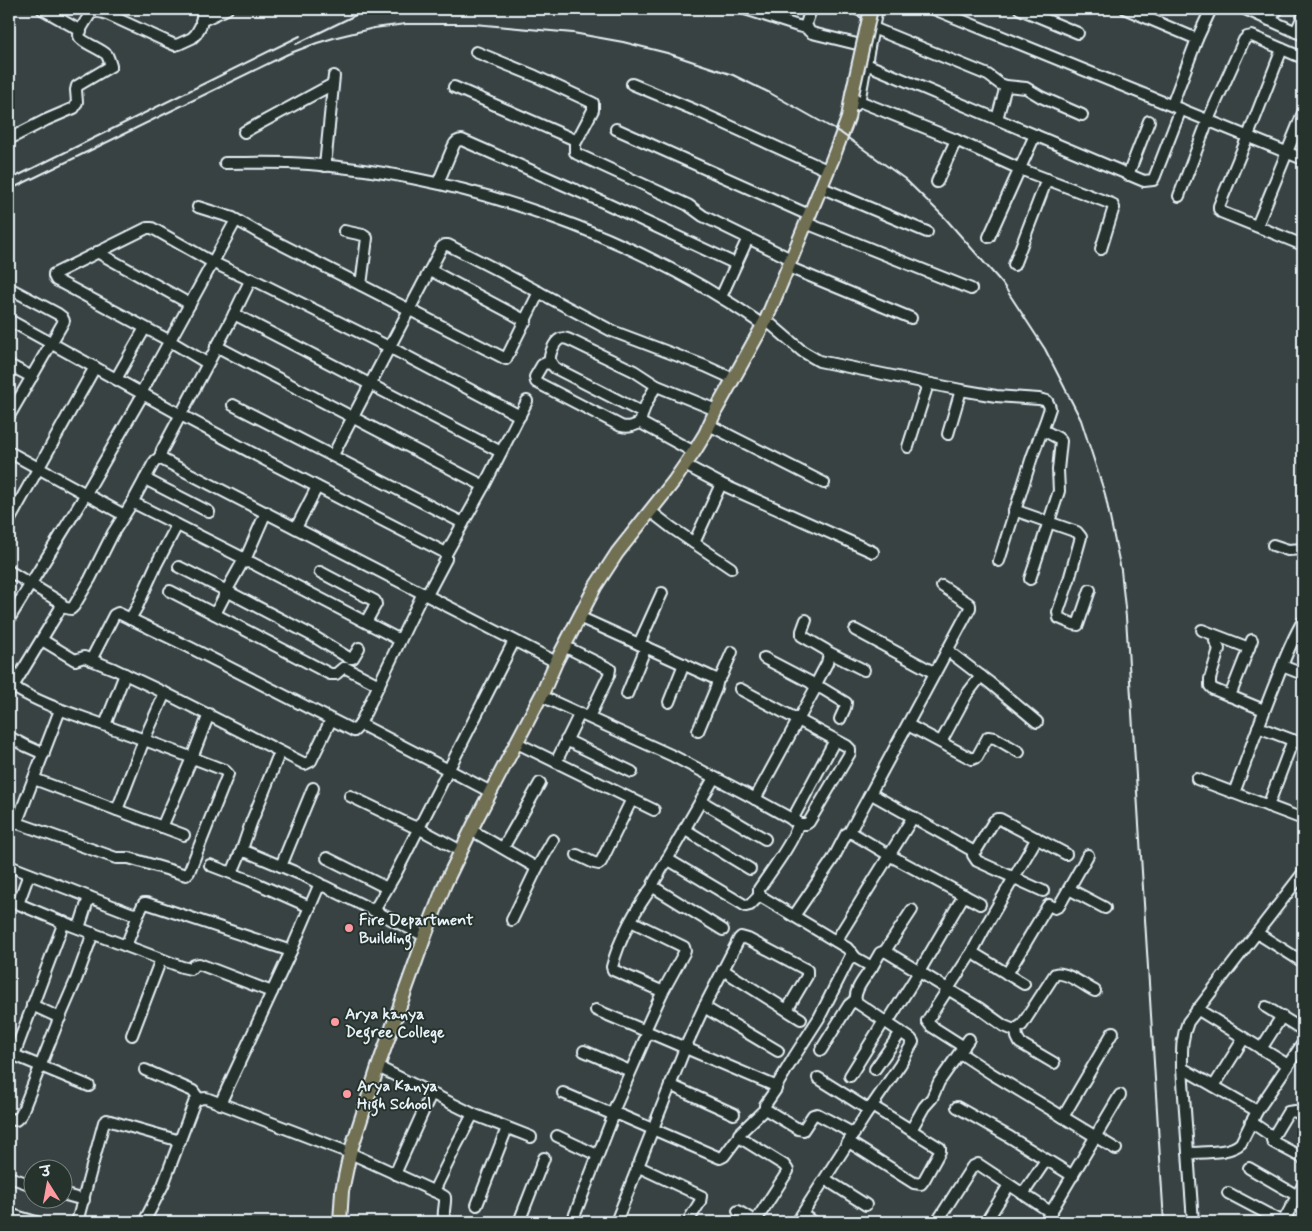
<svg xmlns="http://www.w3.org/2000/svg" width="1312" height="1231" font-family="Mynerve,'Playpen Sans Deva',sans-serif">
  <rect width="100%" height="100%" fill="#394242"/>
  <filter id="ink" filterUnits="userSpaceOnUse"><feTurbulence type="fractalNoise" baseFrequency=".02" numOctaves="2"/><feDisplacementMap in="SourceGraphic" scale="10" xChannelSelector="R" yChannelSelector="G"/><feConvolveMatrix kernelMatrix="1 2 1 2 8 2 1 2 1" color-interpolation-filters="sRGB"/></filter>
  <g filter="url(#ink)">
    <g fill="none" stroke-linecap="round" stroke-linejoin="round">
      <defs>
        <g id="minor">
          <polyline points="42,9 81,31"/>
          <polyline points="745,9 798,26 807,28"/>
          <polyline points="811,9 806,24 809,31 812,33 869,47"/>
          <polyline points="857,9 875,17"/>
          <polyline points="934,9 1303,159"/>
          <polyline points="1020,9 1078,33"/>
          <polyline points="1126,9 1197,39"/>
          <polyline points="1245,9 1303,35"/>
          <polyline points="1269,20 1278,9"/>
          <polyline points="201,21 227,9"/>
          <polyline points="873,28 988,75 1000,84 1006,86 1026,88 1041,97 1082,115"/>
          <polyline points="1296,32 1303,16"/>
          <polyline points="1282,49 1248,136 1219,206 1219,209 1221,212 1303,245"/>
          <polyline points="476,52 535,76 593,103 593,110 575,144"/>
          <polyline points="866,64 1144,181 1153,180 1155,176 1181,109"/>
          <polyline points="632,84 697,111 827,170"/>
          <polyline points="454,87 573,139 575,141 575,152 577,154 688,205 703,216 791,259"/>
          <polyline points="859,101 956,140 1020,169 1112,204 1114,208 1113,210 1101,249"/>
          <polyline points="856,105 859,101 860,97 869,47 877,9"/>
          <polyline points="1172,105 1197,39 1211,9"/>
          <polyline points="997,119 1006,86"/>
          <polyline points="616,129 809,215"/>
          <polyline points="244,132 333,84"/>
          <path d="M9,139L46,120L74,108L77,102L76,90L77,86L111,66C110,63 109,59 107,55C102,49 78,41 79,35C79,30 88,18 90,14C96,10 102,12 107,14L168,42L175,45L179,44L192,38L196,34L201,25L203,9"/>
          <path d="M225,163C253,163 281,162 309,164C466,176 633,234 763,325"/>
          <polyline points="325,166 334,76"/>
          <polyline points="1128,175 1149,121"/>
          <polyline points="937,182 956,140"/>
          <path d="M438,183L453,147C455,142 457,140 462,140L603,202L736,264"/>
          <polyline points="820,187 927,232"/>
          <polyline points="1179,196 1208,120 1244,40 1247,37 1252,36 1303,58"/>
          <polyline points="198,207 233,218 259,233 506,359 539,292"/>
          <polyline points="806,223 971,289"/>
          <polyline points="1257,226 1303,113"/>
          <polyline points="344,231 363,235 367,238 361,285"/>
          <polyline points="989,237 1035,135"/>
          <polyline points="97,252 190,304"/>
          <polyline points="1014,265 1047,179"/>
          <polyline points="788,267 911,318"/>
          <polyline points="430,270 526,321"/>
          <polyline points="9,288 58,314 62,317 64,321 9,416"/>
          <polyline points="721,297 748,238"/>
          <polyline points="234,314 501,452"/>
          <polyline points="9,320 181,415 271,463 444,552 446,554 446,559 427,595"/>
          <polyline points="766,320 802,351 819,361 961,390 996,396 1039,399 1047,401 1049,405 1050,408 1046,420 1032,457 999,561"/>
          <polyline points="216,346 484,486"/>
          <polyline points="207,363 170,341 56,280 54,276 54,274 147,228 152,228 212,262 250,280"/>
          <path d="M552,364L546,363L542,365L535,377L536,382L621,426C629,428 634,426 641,422"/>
          <polyline points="9,365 32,377"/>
          <polyline points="116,379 145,328"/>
          <path d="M657,386C651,392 640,415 641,423L694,452"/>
          <polyline points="141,393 236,220"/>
          <polyline points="233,405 463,523"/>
          <path d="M643,413L555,368C553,366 551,364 550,361C549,355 554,342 560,339C564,337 568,339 572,341L634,371L657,386L716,410"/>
          <polyline points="520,416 389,347 252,279 249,283 231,320 162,450 160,457 163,460 556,662"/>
          <polyline points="709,425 824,483"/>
          <polyline points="948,434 961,390"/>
          <polyline points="908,447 928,384"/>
          <polyline points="9,452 124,515"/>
          <polyline points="333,455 442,247 445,245 448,245 501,272 612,331 705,366 727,376 733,380"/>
          <polyline points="685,465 721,484 873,552"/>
          <polyline points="145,479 209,512"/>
          <polyline points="132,503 153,464 156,460 162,458"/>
          <polyline points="1014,510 1077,532 1081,537 1069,580 1058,612 1059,618 1073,624 1078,625 1090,590"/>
          <polyline points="650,511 672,528 731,568"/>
          <polyline points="9,521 95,367"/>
          <polyline points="296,528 317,487"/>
          <polyline points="694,543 721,484"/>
          <polyline points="1273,545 1288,550 1303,549"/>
          <polyline points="446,554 486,482 527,401"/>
          <polyline points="245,560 266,512"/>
          <polyline points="179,567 225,590 228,588 242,563 247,562 252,563 400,640"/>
          <polyline points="9,571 60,602 61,604 60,609 12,688"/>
          <polyline points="320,572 375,601 376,604 366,622"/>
          <polyline points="1030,579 1059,491 1058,470 1061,441 1058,438 1043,430"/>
          <polyline points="225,590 313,636 349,658 353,658 359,648"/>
          <polyline points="170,591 330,674 336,674 343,668 346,668 379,685"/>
          <polyline points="61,607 71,609 74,606 90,579 113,533 132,503 138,505 241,557 247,562"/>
          <polyline points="215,614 227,591"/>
          <polyline points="579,617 716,679 720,678 722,675 732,652"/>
          <polyline points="9,619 81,502 143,394"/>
          <polyline points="130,619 137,607 156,565 177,525"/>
          <polyline points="806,620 802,631 802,636 826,650 829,654 827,663 815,686 823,689 846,703 845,708 840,719"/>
          <polyline points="855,630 935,673"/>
          <polyline points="1202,630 1249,648"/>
          <polyline points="1216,636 1215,641 1219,649 1210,679 1210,686 1213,689 1264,710"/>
          <polyline points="42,640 75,660 84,657 114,669 165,693 305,764 311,761 331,720"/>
          <polyline points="639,644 662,593"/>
          <polyline points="564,646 610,669 609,675 589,717"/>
          <polyline points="947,650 990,683 1037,722"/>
          <polyline points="828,652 864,670"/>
          <polyline points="91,660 114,615 118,613 189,647 354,731 359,726 423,593"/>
          <polyline points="1282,666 1303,674"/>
          <polyline points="740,689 847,746 850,749 850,753 809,822 806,824 798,824"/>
          <path d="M9,692L12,688H15C43,705 71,713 101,724C142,739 183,754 224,770L228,774L189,872L186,875L129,858H116L9,820"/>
          <polyline points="627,694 646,647"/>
          <path d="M541,696L673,756L748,795L797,822L798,824C795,840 769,874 759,889V894L762,897L847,948L856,958L872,967L880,953L885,951L979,1008L1004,1026L1014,1030L1022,1025L1055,974C1066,971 1085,986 1095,991"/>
          <polyline points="1230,696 1252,640"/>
          <polyline points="669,702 684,664"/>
          <polyline points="360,724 491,792"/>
          <polyline points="105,725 125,674"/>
          <polyline points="908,725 972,759 977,757 988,737 995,738 1019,752"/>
          <polyline points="1258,727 1303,744"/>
          <polyline points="698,731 716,688 718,679"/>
          <polyline points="9,737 26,746 44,754"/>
          <polyline points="566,740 632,772"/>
          <polyline points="941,742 967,694 981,676"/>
          <polyline points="517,743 654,810"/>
          <polyline points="556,762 580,713"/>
          <polyline points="714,778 653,884 655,888 723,930"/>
          <polyline points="34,779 184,835"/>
          <polyline points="1197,779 1303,819"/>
          <path d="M1234,793C1248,756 1261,718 1276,681C1284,660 1292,639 1303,621"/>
          <polyline points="350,796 410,825 420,829 461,851"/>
          <polyline points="869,796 970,608 970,605 968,603 942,586"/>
          <polyline points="755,799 815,689 815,686 810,682 764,658"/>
          <polyline points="701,801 765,839"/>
          <polyline points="1268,806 1293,740"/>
          <polyline points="117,810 144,740 165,693"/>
          <polyline points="792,820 835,740"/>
          <polyline points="17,822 60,710"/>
          <polyline points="162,827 192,758 209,714"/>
          <polyline points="684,829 750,869"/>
          <polyline points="471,830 537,868"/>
          <polyline points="849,833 868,798 871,795 875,796 973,851 977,849 994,821 997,819 1000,819 1066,854"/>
          <polyline points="503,848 540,783"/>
          <polyline points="973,851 973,855 977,861 1043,891"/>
          <polyline points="241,852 251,823 277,759"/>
          <polyline points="577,855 594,863 599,864 601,862 632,799"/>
          <polyline points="327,858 387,888"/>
          <polyline points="667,859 746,906 750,905 760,895"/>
          <polyline points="210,865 249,880 310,907"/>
          <polyline points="9,866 133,914 139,913 144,903 146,903 291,951"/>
          <polyline points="281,866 313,788"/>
          <polyline points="232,873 240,854 241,852 247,852 307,877 320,884 322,886"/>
          <path d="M653,886C636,908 619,939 612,967L613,970L659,990L662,993L647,1026L646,1029L648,1032L775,1086L776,1089L765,1105V1109L798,1129L803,1130L813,1115L817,1114L854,1134"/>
          <polyline points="1069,889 1105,908"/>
          <polyline points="9,900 57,920 182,967 191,969 194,965 199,964 272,992"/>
          <polyline points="18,904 29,874"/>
          <polyline points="374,911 396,873 514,641"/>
          <polyline points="794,916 833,859 846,834 849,833 852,833 889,855 980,904"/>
          <polyline points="512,920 537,868 553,840"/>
          <polyline points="631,921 684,947 685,951 662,993"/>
          <polyline points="79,928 89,897"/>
          <polyline points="1257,933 1303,962"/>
          <polyline points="836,941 913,817"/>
          <polyline points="126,946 139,913"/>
          <polyline points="885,951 912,910"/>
          <polyline points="971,954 987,924 1037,838"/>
          <polyline points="723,970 801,1019"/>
          <polyline points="1007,974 1047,907 1049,905 1055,908 1059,906 1088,855"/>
          <polyline points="32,1005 60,1018"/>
          <polyline points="704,1007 778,1051"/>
          <polyline points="1266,1007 1303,1030"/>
          <polyline points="1197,1009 1288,1065"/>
          <polyline points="596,1010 648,1032 612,1114"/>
          <polyline points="887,1023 919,972 964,895"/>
          <polyline points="1016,1029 1017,1037 1020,1043 1054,1063"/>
          <polyline points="132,1035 161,959"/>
          <polyline points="964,1047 931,1026 927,1021 970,955 974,954 978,956 1024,984"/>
          <polyline points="1261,1049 1282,1016"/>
          <polyline points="821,1050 849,1005 855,1000"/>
          <polyline points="584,1051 630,1071"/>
          <polyline points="9,1053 89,1086"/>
          <polyline points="960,1053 992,1074 1116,1149"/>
          <polyline points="14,1055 64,922"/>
          <polyline points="378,1067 475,1115 531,1137"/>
          <polyline points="1182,1068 1257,1111"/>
          <polyline points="875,1069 901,1032"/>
          <polyline points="145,1070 193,1091 199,1099"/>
          <polyline points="850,1076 884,1021"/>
          <polyline points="818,1078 869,1110"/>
          <polyline points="670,1085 734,1114"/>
          <polyline points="1214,1086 1244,1038"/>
          <polyline points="776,1087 794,1057 819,1018 852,953"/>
          <polyline points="563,1093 614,1115"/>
          <polyline points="220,1104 291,951 318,888 324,886 425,936"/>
          <polyline points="957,1107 1008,1136 1073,1176"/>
          <polyline points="1063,1117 1113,1032"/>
          <polyline points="9,1119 16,1120 21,1115 57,1024 76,980 93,933"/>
          <polyline points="1251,1122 1273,1137 1288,1112 1295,1111 1303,1116"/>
          <polyline points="911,1130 924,1107 932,1098 939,1082 969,1039"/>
          <polyline points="557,1136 597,1155"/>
          <polyline points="1273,1137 1272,1140 1273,1142 1303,1158"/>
          <polyline points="849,1142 914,1183 921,1184 924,1180 940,1151 940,1148 872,1106"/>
          <path d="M1188,1153C1203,1152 1230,1154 1241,1143L1257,1111L1303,1043"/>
          <polyline points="637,1166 701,1196 700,1202 690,1218 691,1222"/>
          <polyline points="1249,1168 1303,1199"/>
          <polyline points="395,1174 431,1094"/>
          <polyline points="9,1177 32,1185"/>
          <polyline points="825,1179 866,1205"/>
          <polyline points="434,1191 456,1146 473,1114"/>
          <polyline points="1228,1193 1283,1222 1303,1185"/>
          <polyline points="62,1194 84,1200"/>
          <polyline points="1023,1194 1046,1160"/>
          <polyline points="477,1205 507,1128"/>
          <polyline points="738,1211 756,1222"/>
          <polyline points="9,1214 36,1222"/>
          <polyline points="802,1215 814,1222"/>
          <polyline points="77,1222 104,1122 107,1120 180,1141"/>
          <path d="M144,1222L163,1185L194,1103C197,1099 200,1098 206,1098L251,1115L350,1153L442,1195L445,1197C446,1206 441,1215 446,1222"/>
          <polyline points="519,1222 544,1158"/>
          <polyline points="572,1222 612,1119 614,1115 620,1115 720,1158 724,1156 739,1136"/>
          <polyline points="616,1222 685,1048 703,1009 739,939 741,937 748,939 807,970 807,976 787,1010"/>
          <polyline points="755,1222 788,1171 787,1169 784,1165 739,1137 739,1134 765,1109"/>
          <path d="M797,1222L865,1116L900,1065L913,1042L911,1039L856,1002C853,990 866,977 872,967"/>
          <polyline points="937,1222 972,1167 978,1164 1052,1213"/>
          <polyline points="986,1222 1009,1185"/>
          <polyline points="1045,1222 1120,1095"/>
          <path d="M1193,1222L1182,1068C1182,1050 1181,1039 1188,1022L1303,873"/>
        </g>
        <polyline id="major" points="340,1222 342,1191 350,1153 379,1064 425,936 445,884 477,818 543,692 556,662 595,587 617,553 674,481 694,452 705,434 716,410 766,320 833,158 848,118 852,94"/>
      </defs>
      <use href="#minor" stroke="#e8f1f8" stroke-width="14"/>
      <use href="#major" stroke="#e8f1f8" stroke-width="16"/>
      <use href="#minor" stroke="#26332d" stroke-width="10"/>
      <use href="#major" stroke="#716f52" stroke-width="12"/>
      <g stroke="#e8f1f8" stroke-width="2">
        <polyline points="296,44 368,9"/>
        <polyline points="9,180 300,36"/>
        <polyline points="9,190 288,54 317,43 337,37 374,28 406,24 474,24 573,33 623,42 667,53 733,75 770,93 841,133 905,179 945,218 1002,283 1045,349 1081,420 1105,494 1121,570 1126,617 1164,1222"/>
      </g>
      <defs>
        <polyline id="major-bridge" points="852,94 871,9"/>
      </defs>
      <use href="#major-bridge" stroke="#e8f1f8" stroke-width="16" stroke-linecap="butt"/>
      <use href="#major-bridge" stroke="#716f52" stroke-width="12"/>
    </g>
  </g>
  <g fill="#ff9aa2" stroke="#26332d" stroke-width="2">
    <circle cx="349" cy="928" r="5"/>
    <circle cx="335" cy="1022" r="5"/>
    <circle cx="347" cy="1094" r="5"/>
  </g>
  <g text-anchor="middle" stroke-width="4" stroke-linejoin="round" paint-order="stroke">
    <g font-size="16" font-weight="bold" fill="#e8f1f8" stroke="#26332d" text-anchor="start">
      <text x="359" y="925">Fire Department<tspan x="359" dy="18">Building</tspan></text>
      <text x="345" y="1019">Arya kanya<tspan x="345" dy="18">Degree College</tspan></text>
      <text x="357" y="1091">Arya Kanya<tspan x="357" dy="18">High School</tspan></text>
    </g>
  </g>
  <rect width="1312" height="1231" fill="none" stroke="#26332d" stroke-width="30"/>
  <rect x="15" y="15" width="1282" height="1201" fill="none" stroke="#e8f1f8" stroke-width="2" filter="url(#ink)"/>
  <g transform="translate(48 1184) rotate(349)"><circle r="24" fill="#26332d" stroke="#747f7e"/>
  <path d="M0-4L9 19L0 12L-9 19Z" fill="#ff9aa2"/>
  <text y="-8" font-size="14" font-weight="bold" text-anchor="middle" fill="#e8f1f8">उ</text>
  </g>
</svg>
